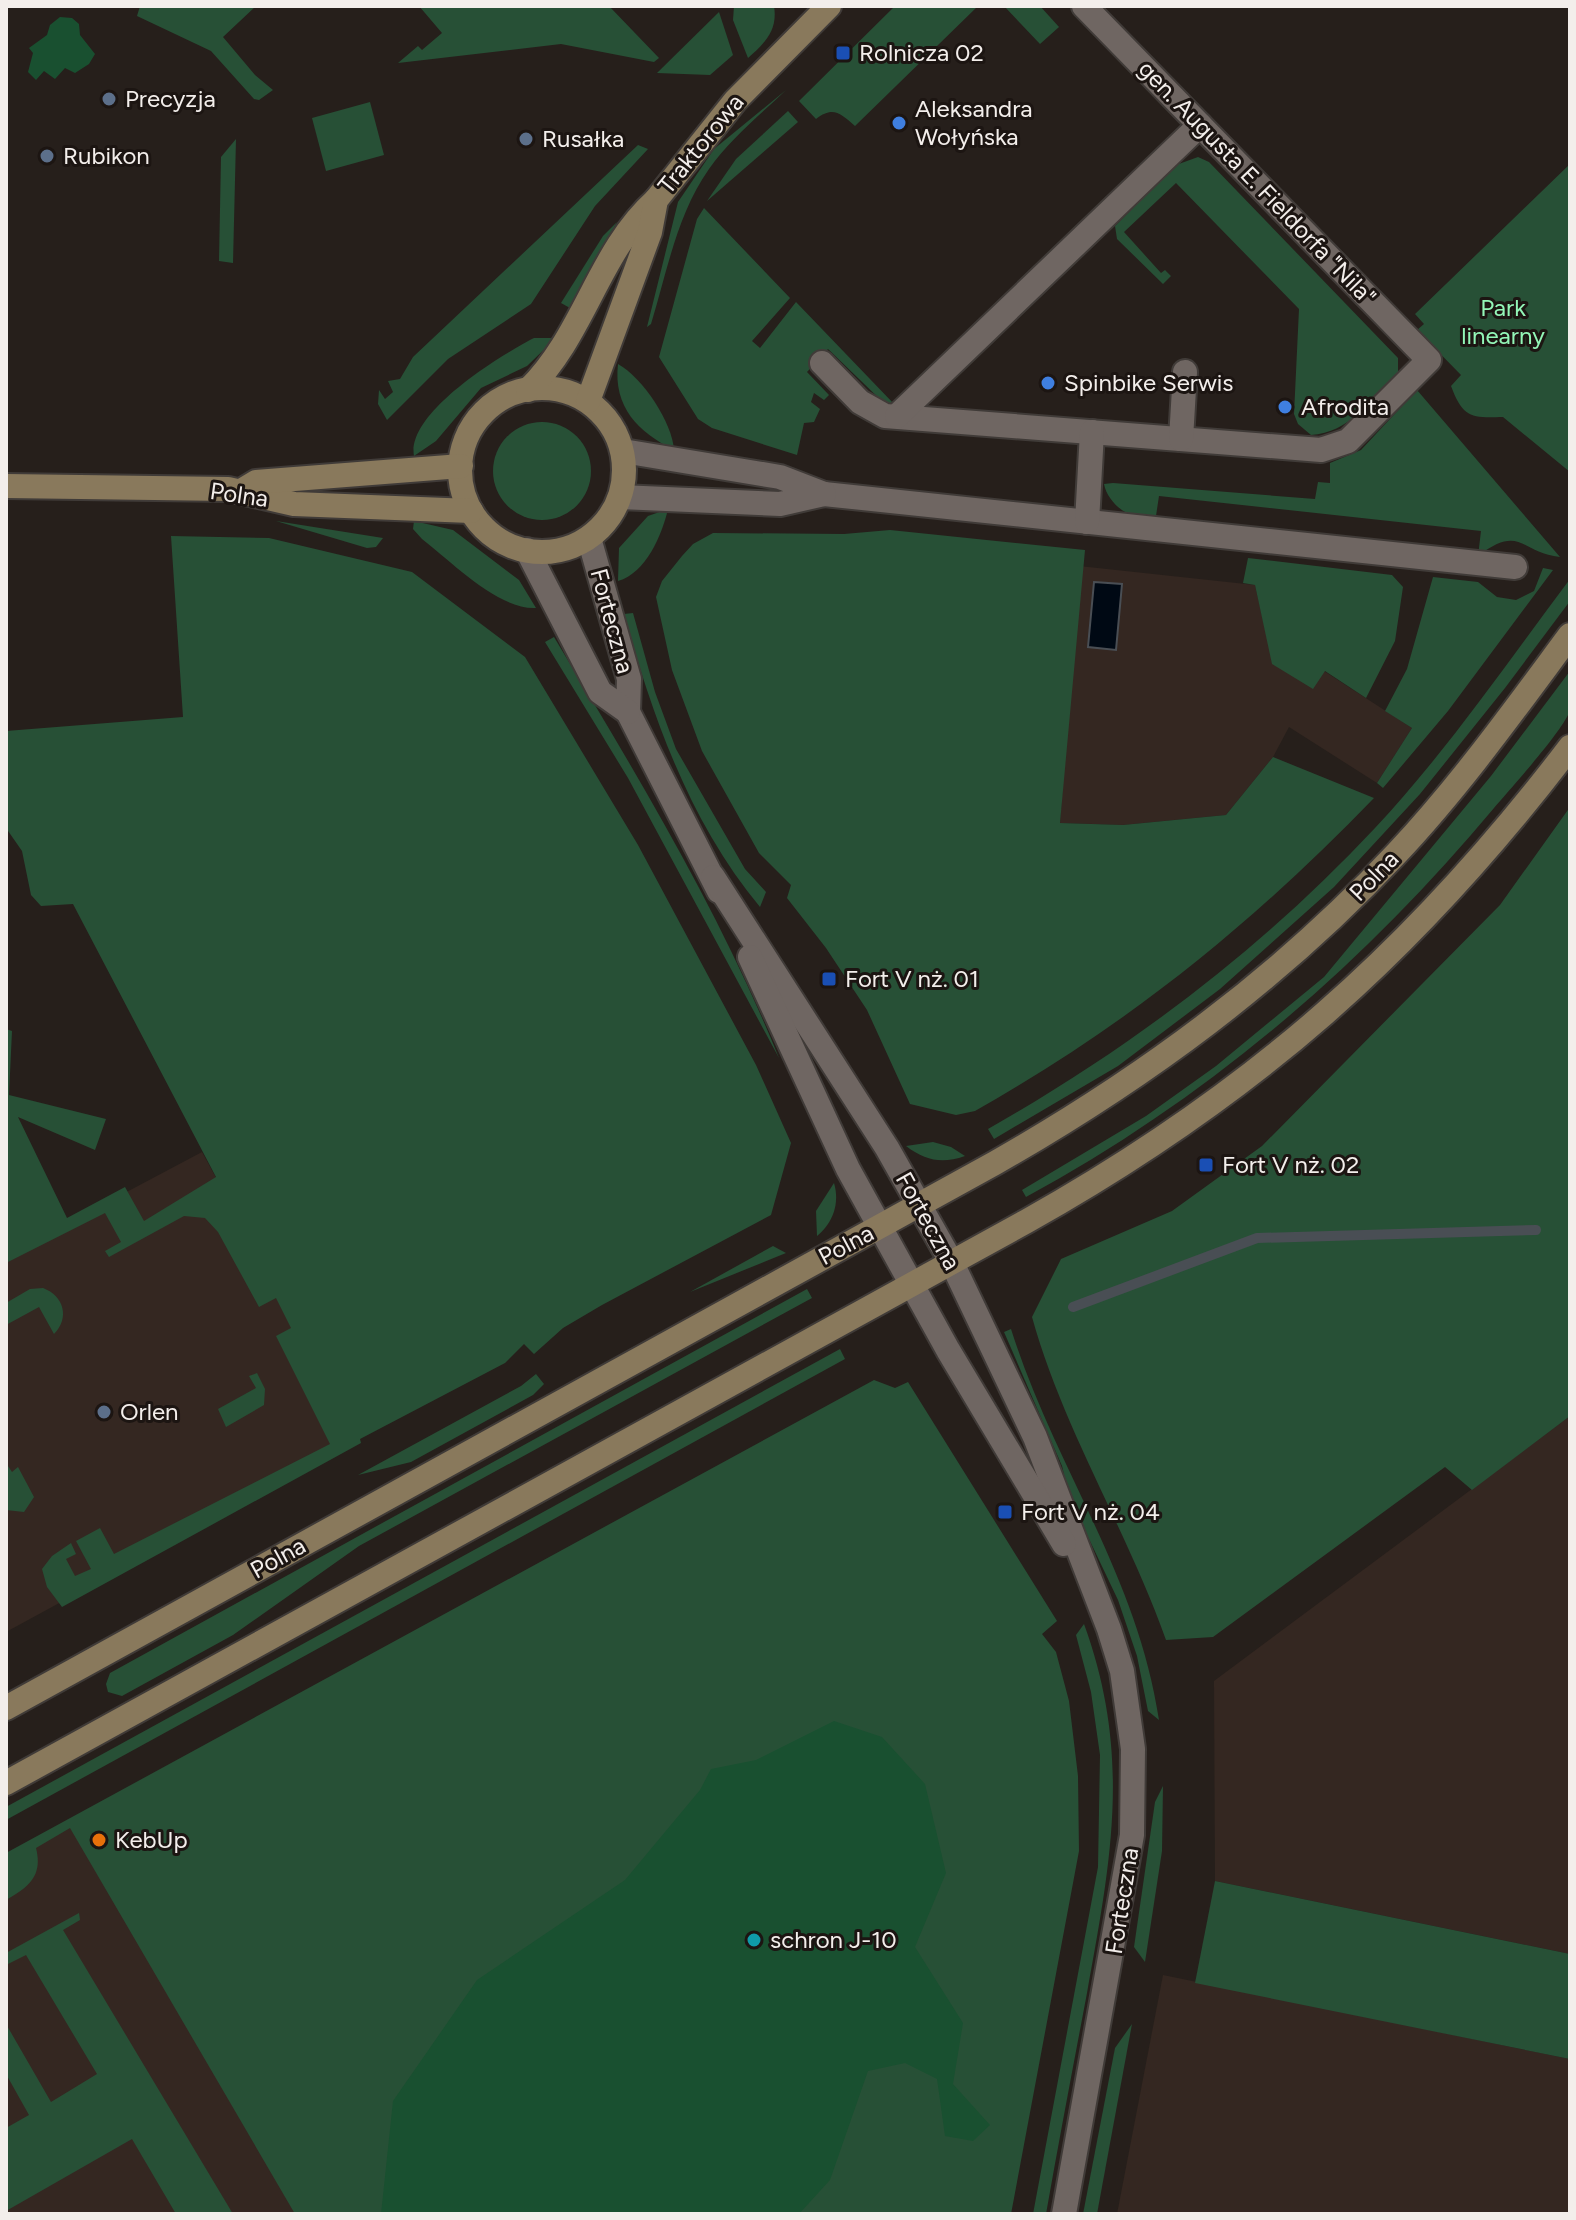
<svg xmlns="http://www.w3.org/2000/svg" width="1576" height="2220" font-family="Figtree,sans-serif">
  <rect width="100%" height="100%" fill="#261f1b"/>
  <g fill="#342721">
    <polygon points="1079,566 1255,585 1273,664 1324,671 1412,728 1377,783 1289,727 1273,757 1226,815 1123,825 1060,823"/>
    <polygon points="202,1152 359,1440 6,1632 6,1256"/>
    <polygon points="1570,1416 1570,1954 1215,1881 1214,1681"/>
    <polygon points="112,1801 360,2214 6,2214 6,1860"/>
    <polygon points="1163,1975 1570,2059 1570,2214 1117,2214"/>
  </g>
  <g fill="#275036">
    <polygon points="140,6 256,6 223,37 255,75 273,90 259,100 254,99 211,51 137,16"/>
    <polygon points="419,6 609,6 659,58 654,62 561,44 398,63 418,46 422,50 442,33"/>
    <path d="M734,6H774C778,30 765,43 748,58L733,20Z"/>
    <path d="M895,6H978L855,126C840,113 833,106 816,119L799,101Z"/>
    <polygon points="1004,6 1040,6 1059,27 1040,44"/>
    <polygon points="719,12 733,55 710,75 657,73"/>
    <path d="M786,90C760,115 730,139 709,169C677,214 667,272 651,324L647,327L678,202L714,149Z"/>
    <polygon points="370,102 384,155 326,171 312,118"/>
    <polygon points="788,111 798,122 707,201 736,159"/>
    <polygon points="236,139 233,263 219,261 221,157"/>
    <polygon points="638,145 648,149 595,206 531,304 448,359 387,420 378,404 379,390 385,399 393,392 388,381 400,379 413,357"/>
    <path d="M1198,157L1209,162L1398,358V374C1372,399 1349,433 1311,435L1298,424L1294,414L1299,309L1176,183L1124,232L1161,273L1165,270L1171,276L1163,284L1117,239L1115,226L1176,165Z"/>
    <path d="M1570,164V472L1503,417C1471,418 1463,418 1451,386L1461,375L1417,330L1424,324L1415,314Z"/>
    <polygon points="704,208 790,298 752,341 760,348 796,302 894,404 889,408 828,349 807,372 829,395 824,400 814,393 811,402 820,409 814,422 804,423 797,455 712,428 698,419 659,357 697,219"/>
    <polygon points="617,222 570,308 561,303 603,236"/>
    <path d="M534,338H556L527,366L481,388L436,441L414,456C406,413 501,355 534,338Z"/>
    <path d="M618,364C643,378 672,422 674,450C638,432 613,407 618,364Z"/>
    <path d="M1417,390L1560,557C1520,553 1521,523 1478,556L1481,531L1159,496L1156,516C1134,524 1108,505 1104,484L1113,483L1315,499L1318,482L1330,483V463L1361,450Z"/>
    <circle cx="542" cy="471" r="49"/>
    <path d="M668,509C662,535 646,573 618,581L619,548L648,516Z"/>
    <polygon points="276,521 383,538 376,547 367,548"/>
    <path d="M414,521L453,530L519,580L536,608C498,610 451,561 422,539L413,529Z"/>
    <path d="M890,530L1085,550L1060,823L1123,825L1226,815L1273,757L1374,798C1250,926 1130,1023 975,1111L956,1115L910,1104L867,1010L826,948L787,898L791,885L759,853L702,751L672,670L656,597L662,581L682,556L693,544L713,533L844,534Z"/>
    <polygon points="171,536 269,538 412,572 525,657 638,845 756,1065 791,1143 771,1215 602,1305 563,1328 534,1354 524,1344 505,1363 360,1439 361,1443 62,1607 47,1587 42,1569 52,1556 71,1543 76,1554 66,1559 75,1576 91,1569 76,1541 100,1528 114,1554 330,1444 276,1336 291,1328 276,1298 259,1307 218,1232 205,1218 184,1216 109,1257 105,1251 121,1242 105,1213 6,1263 6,1029 12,1031 9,1095 106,1119 95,1150 18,1117 67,1218 125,1187 144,1221 216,1177 73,904 41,906 31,895 22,851 6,828 6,731 183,717"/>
    <polygon points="1248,558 1392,575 1403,587 1395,641 1366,698 1325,671 1313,689 1272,664 1255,585 1243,583"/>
    <polygon points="1543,568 1553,570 1448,711 1383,788 1377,783 1412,728 1385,711 1407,669 1433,577 1478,582 1497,597 1516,600 1534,591"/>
    <path d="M1570,579V601L1505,688L1420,794L1334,887L1220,989L1118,1066L994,1139L988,1129C1132,1047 1262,949 1375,828C1447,751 1507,663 1570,579Z"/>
    <path d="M633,613L655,692L676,749L745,869L766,892L760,907C690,823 653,718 624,614Z"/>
    <path d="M554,637C636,773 719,910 779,1058L628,778L545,642Z"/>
    <path d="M1570,671C1570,683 1574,703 1569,713C1559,735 1512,787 1494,808C1362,966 1207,1099 1026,1197L1022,1190L1146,1116L1216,1066L1324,977L1491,776Z"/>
    <path d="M1570,807V1416L1472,1490L1445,1467L1213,1637L1166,1640C1127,1530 1063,1429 1032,1317L1061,1259L1172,1211L1262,1146L1500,905Z"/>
    <path d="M933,1142L951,1147L965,1156C942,1164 926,1161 906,1146Z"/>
    <path d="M834,1183C840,1203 833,1223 817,1236L816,1211Z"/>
    <polygon points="773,1246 786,1253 690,1292"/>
    <path d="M43,1288C64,1296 70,1318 54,1334L39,1307L6,1325V1303L30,1289Z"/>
    <polygon points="807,1289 812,1298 359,1546 233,1635 122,1696 108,1692 106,1684 110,1673"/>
    <path d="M1011,1329C1054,1466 1137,1574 1159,1720L1148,1711L1137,1656L1118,1600L1070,1499L1062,1466L1004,1332Z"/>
    <polygon points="840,1349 845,1359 6,1820 6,1807"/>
    <polygon points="257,1373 265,1389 264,1405 226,1427 218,1409 256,1388 249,1376"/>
    <polygon points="536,1374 544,1384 533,1395 411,1462 358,1475 521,1386"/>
    <path d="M874,1380L895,1388L908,1382L1057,1621L1042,1634L1056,1652L1069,1701L1078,1776L1079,1851L1011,2214H295L70,1828L36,1848C43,1876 29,1887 6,1900V1853Z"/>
    <polygon points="6,1463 12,1472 18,1467 34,1497 24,1512 6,1510"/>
    <path d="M1084,1624C1132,1756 1111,1860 1087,1993C1073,2067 1059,2140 1046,2214H1033L1098,1867L1100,1755L1091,1692L1076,1635Z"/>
    <polygon points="1163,1786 1162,1851 1145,1962 1134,1947 1155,1802"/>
    <polygon points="1215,1881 1570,1954 1570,2059 1195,1983"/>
    <polygon points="79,1913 80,1920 63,1930 233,2214 176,2214 132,2139 6,2211 6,2128 29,2115 6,2074 6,2024 51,2102 97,2074 26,1955 6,1965 6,1953"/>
    <polygon points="1132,2024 1097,2214 1083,2214 1115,2048"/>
  </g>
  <g fill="#195030">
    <polygon points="60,17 72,18 79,24 80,35 95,54 89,64 75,73 65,68 55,79 44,71 36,80 28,72 33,53 29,48 47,35 50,25"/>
    <polygon points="834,1721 882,1737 925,1784 946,1873 915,1947 963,2023 953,2084 990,2125 973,2141 945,2136 937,2079 905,2063 868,2071 830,2180 799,2214 381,2214 393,2101 477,1980 625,1880 700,1790 711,1769 756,1760"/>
  </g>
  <polygon fill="#000914" stroke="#494e54" stroke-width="2" points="1094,582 1122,584 1116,650 1088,647"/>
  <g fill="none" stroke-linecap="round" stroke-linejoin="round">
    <polyline stroke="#494e54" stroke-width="10" points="1073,1307 1257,1238 1536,1230"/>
    <defs>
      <g id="street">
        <polyline points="822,363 860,402 885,416 1321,450 1348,441 1429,360 1084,6"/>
        <polyline points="897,416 1200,125"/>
        <polyline points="1181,439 1185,372"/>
        <polyline points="824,494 1515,567"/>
        <polyline points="620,497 780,504 824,494 780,477 623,451"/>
        <polyline points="1087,522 1092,432"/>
        <polyline points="589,538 629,679 628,712 719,891"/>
        <polyline points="527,550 600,692 628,712"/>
        <polyline points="713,877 887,1148 952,1263 1035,1437 1109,1629 1122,1671 1133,1749 1132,1835 1064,2214"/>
        <polyline points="750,957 848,1169 948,1350 1064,1544"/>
      </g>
      <g id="secondary">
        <circle cx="542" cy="470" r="82"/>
        <path d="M528,390C585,334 598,252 656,200"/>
        <polyline points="588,401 650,232 656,200 735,101 829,6"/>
        <polyline points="6,486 228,489 294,504 471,511"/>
        <polyline points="241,491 256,482 461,466"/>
        <path d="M6,1708L995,1163C1144,1078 1279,979 1397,853C1460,786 1515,709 1570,635"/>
        <path d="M6,1783L1027,1221C1253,1094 1413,953 1570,747"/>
      </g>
    </defs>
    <use href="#street" stroke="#403b38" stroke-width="28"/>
    <use href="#secondary" stroke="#403b38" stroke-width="28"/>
    <use href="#street" stroke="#6f6662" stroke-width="24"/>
    <use href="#secondary" stroke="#89795c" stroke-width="24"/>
  </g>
  <g fill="#1a4fb4" stroke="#1c1512" stroke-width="3">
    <rect x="835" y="45" width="16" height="16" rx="4"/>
    <rect x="821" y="971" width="16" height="16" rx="4"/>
    <rect x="1198" y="1157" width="16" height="16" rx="4"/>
    <rect x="997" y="1504" width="16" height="16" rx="4"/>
  </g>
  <g fill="#5c6f8a" stroke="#1c1512" stroke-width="3">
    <circle cx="109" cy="99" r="8"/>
    <circle cx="526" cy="139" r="8"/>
    <circle cx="47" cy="156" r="8"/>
    <circle cx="104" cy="1412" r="8"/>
  </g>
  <g fill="#3f7fe0" stroke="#1c1512" stroke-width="3">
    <circle cx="899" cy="123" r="8"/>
    <circle cx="1048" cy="383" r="8"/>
    <circle cx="1285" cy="407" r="8"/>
  </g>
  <circle fill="#e8710a" stroke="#1c1512" stroke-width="3" cx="99" cy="1840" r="8"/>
  <circle fill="#0f9aa8" stroke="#1c1512" stroke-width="3" cx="754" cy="1940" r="8"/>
  <g text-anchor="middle" stroke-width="6" stroke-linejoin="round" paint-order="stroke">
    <g font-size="24" fill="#f3eeeb" stroke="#1c1512" text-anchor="start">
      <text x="859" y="61">Rolnicza 02</text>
      <text x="125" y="107">Precyzja</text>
      <text x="915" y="117">Aleksandra<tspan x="915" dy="28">Wołyńska</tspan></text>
      <text x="542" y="147">Rusałka</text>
      <text x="63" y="164">Rubikon</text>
      <text x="1064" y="391">Spinbike Serwis</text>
      <text x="1301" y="415">Afrodita</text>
      <text x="845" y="987">Fort V nż. 01</text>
      <text x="1222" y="1173">Fort V nż. 02</text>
      <text x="120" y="1420">Orlen</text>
      <text x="1021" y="1520">Fort V nż. 04</text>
      <text x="115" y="1848">KebUp</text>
      <text x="770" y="1948">schron J-10</text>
    </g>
    <g font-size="24" fill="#f3eeeb" stroke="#1c1512">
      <text transform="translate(701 144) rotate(-51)" y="8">Traktorowa</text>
      <text transform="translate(1257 183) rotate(46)" y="8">gen. Augusta E. Fieldorfa "Nila"</text>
      <text transform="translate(239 495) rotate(8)" y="8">Polna</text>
      <text transform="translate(612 621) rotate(75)" y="8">Forteczna</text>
      <text transform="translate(1374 876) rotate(-46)" y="8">Polna</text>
      <text transform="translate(928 1221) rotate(61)" y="8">Forteczna</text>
      <text transform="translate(846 1245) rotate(-28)" y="8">Polna</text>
      <text transform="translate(278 1558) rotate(-29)" y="8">Polna</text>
      <text transform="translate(1122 1901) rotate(-81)" y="8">Forteczna</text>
    </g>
    <g font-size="24" fill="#93f6b7" stroke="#1c1512">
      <text x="1503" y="316">Park<tspan x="1503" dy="28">linearny</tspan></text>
    </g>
  </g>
  <rect width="1576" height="2220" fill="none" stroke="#f3eeeb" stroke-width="16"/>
</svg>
